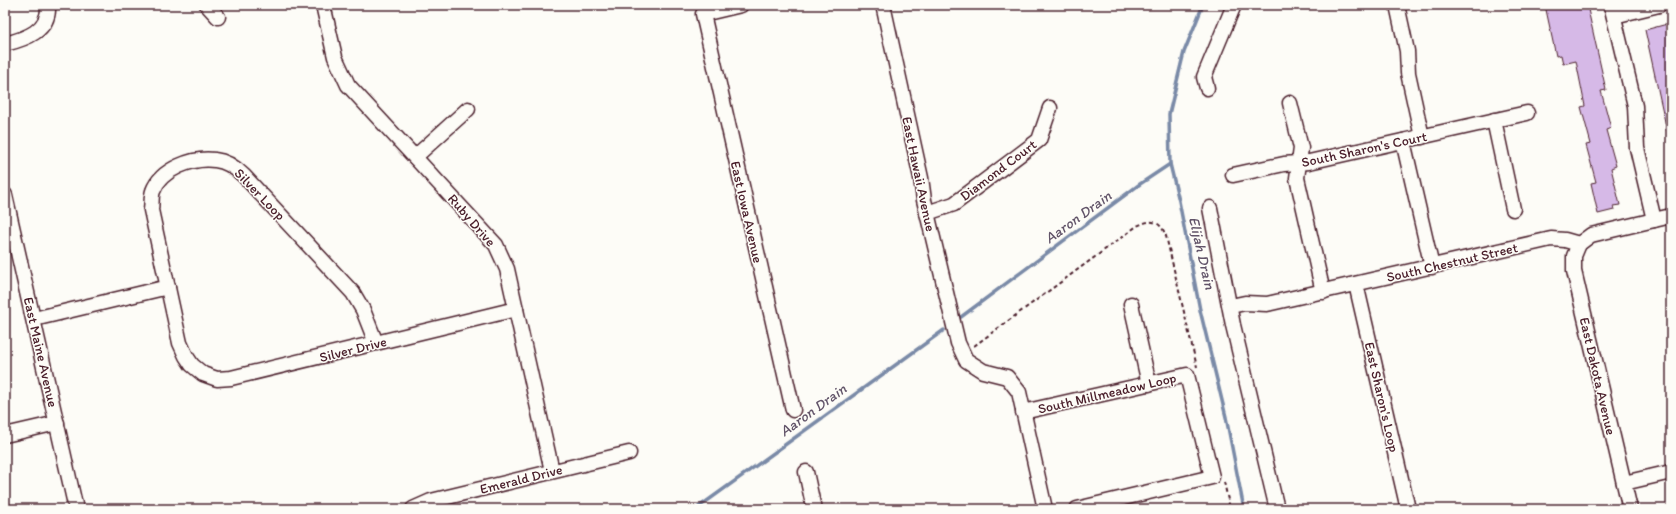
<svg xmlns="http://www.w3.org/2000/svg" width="1676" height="514" font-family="Itim,sans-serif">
  <rect width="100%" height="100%" fill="#fdfcf7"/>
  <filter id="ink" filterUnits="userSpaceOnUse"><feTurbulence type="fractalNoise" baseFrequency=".025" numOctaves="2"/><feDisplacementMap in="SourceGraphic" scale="8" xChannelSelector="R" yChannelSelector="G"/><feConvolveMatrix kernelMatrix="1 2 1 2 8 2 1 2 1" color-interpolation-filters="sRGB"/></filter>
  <g filter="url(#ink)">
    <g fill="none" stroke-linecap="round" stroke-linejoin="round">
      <g stroke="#7a8aa7" stroke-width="3.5">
        <polyline points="1203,5 1184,52 1169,114 1170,164 1179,201 1200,310 1226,417 1244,509"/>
        <polyline points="961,317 1140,184 1170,164"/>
        <polyline points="696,509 944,330"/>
      </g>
    </g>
    <g fill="#d6b9e7" stroke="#4a1f2b">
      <polygon points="1545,5 1587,5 1606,90 1601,91 1611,128 1606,130 1616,166 1611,168 1620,205 1613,206 1614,210 1598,214 1591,183 1596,182 1586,145 1591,144 1581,107 1585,106 1576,61 1563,64 1561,55 1556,56"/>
      <polygon points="1671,23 1671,130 1667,131 1645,30"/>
    </g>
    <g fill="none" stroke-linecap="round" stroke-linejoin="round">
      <defs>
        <g id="minor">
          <polyline points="207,5 218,17"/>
          <polyline points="323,5 335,57 348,85 496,245 507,269 552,471"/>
          <polyline points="741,5 703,14 793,410"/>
          <polyline points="883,5 921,178 924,200 958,343 966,360 983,371 1007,377 1019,392 1045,509"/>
          <polyline points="1397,5 1407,51 1408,73 1422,137"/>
          <polyline points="1611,5 1635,106 1637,148 1654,220"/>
          <polyline points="1614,16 1659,5"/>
          <path d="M5,44C25,39 50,31 48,5"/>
          <polyline points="1207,88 1204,77 1234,5"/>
          <polyline points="1290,103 1301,148 1297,178 1323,292"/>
          <polyline points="1494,120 1513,209"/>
          <polyline points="1403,141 1432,267"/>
          <polyline points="415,157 468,109"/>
          <polyline points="1233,175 1284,164 1309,162 1527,113"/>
          <polyline points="5,195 76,509"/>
          <polyline points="1210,208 1233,325 1277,509"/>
          <polyline points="927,213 954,204 1039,140 1050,108"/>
          <polyline points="1579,244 1574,256 1574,271 1630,509"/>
          <polyline points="1356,284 1408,509"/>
          <polyline points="1131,304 1149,384"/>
          <polyline points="1231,306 1245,303 1267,304 1551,239 1565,240 1579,244 1591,235 1671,216"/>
          <polyline points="34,319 168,287"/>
          <path d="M376,343L363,310L353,293L244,176C236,168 227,161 215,160C193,157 161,169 153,191C151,196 152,204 151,210L180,343L186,356L192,365L203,374L217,379L231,378L516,309"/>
          <polyline points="1023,412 1187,375 1212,477 1077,509"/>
          <polyline points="5,435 57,423"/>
          <polyline points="806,472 814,509"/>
          <polyline points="1624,483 1671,472"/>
          <polyline points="413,509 431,501 629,453"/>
        </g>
      </defs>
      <use href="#minor" stroke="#4a1f2b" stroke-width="17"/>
      <g stroke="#4a1f2b" stroke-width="2" stroke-dasharray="4 3" stroke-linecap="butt">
        <path d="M974,346L1137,226C1151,219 1160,220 1166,236L1197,367"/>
        <polyline points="1224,482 1230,509"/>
      </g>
      <use href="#minor" stroke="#fdfcf7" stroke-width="14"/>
    </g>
  </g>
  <g text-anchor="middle" stroke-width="3" stroke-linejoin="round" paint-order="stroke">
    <g font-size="14" fill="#4a1f2b" stroke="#fdfcf7">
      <text transform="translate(1364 149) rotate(-12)" y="5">South Sharon's Court</text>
      <text transform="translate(998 170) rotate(-37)" y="5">Diamond Court</text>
      <text transform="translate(919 174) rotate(78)" y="5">East Hawaii Avenue</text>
      <text transform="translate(260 194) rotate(46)" y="5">Silver Loop</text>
      <text transform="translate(747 212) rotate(77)" y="5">East Iowa Avenue</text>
      <text transform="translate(472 220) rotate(49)" y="5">Ruby Drive</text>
      <text transform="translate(1452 262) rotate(-13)" y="5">South Chestnut Street</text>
      <text transform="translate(353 349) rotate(-14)" y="5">Silver Drive</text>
      <text transform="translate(41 352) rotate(77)" y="5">East Maine Avenue</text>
      <text transform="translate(1598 376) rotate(77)" y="5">East Dakota Avenue</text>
      <text transform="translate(1107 393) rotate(-13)" y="5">South Millmeadow Loop</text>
      <text transform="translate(1382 397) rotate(77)" y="5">East Sharon's Loop</text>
      <text transform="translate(521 479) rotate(-14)" y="5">Emerald Drive</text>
    </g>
    <g font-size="15" font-style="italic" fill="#625469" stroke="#fdfcf7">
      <text transform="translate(1078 217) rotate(-36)" y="5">Aaron Drain</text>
      <text transform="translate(1202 253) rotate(77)" y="5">Elijah Drain</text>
      <text transform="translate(813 410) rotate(-36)" y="5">Aaron Drain</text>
    </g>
  </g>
  <rect width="1676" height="514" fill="none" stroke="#fdfcf7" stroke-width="20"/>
  <rect x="10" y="10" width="1656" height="494" fill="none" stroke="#4a1f2b" stroke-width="1.5" filter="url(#ink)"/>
</svg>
